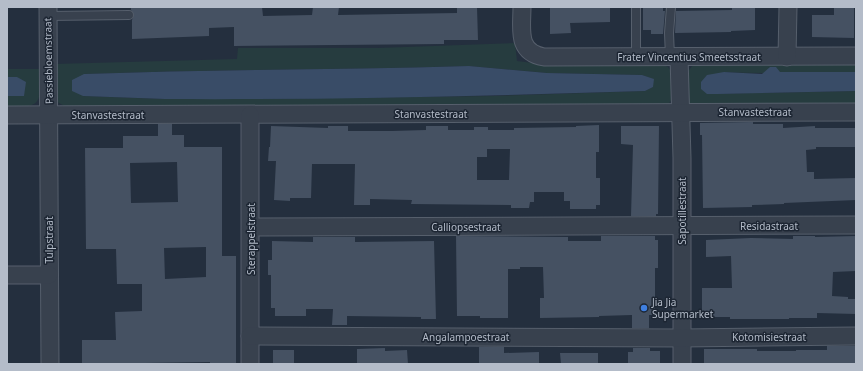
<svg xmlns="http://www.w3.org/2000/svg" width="863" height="371" font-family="'Noto Sans',sans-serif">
  <rect width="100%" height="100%" fill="#242f3e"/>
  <g fill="#263c3f" fill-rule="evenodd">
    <path d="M515,43L517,61L541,64H662L668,67L673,74V97L666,108L66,107L59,103L54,98V64L237,59L238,48H378ZM469,66L547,73L642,75L653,79V87L645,91L494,96L255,99H163L83,96L84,74C212,69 341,70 469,66Z"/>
    <path d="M856,62V72C812,72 768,74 724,72L707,94L856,91V106L689,104L685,75L693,65Z"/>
    <path d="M7,69H41C40,105 43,105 7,110V96H24L17,77H7Z"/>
  </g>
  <g fill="#394c67">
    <path d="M469,66L547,73L642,75L654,79L653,87L645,91C485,96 325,100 165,99C138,98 110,97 83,96L72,91V80L84,74C212,69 341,70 469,66Z"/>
    <polygon points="770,67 776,67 780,72 856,72 856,91 718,94 707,94 701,89 701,82 707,75 724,72 762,74"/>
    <polygon points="7,77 17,77 26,82 24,96 7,96"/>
  </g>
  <g fill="#455162" fill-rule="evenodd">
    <polygon points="131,7 262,7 263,16 312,15 313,7 339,7 338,15 457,13 457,7 477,7 478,40 444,40 444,44 234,46 234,27 209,28 209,36 132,39 132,20 134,15 131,10"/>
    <polygon points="550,7 610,7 610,22 570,23 571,33 550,34"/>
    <polygon points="643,7 663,7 663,11 665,11 663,34 651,34 651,30 643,30"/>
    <polygon points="732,7 755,7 755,30 731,31 731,32 675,33 676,11 732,10"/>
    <polygon points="834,7 854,7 854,38 812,37 812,15 834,15"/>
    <polygon points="753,122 753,124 783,124 783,128 815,126 815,128 856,128 856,147 816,147 816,149 806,150 807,172 814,172 814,179 856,178 856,200 784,203 784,204 752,205 752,207 703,208 702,135 700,135 700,123"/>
    <path d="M158,124H172V135H184V147H222V256H236V364H210V362L82,364V340H116L115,312L142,311V284H117L116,249H86L85,148H123V136H158ZM177,162L178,202L131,203L130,163ZM206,247V277L165,279L164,248Z"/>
    <path d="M599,125V152H596V178H600V205H596V209H570V201H564V192H534V202H530L529,208H511V205L411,204L412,200L370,199V205H354L355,164H312L311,198H290V201L274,200L276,161H268L269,147H270L271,126L328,128V126H348V131H392L426,130V126H448V130H474V127H488V130H514V128L576,127V126ZM487,149H510L509,180H477V157H487Z"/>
    <polygon points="621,126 659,126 658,214 656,214 656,216 631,216 633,145 621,144"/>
    <polygon points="456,236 568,237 568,241 601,241 601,236 655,236 655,240 658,240 658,268 655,268 655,315 649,315 649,328 632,328 632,315 599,316 599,317 540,318 540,298 544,298 543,267 520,267 520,269 508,269 508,318 480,318 480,316 457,316"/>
    <polygon points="793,236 815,236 815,237 856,236 856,271 833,272 832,296 848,297 848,299 856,299 856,314 817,313 817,318 789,318 789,319 730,319 730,317 702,317 702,288 732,288 731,256 706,257 706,240 751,238 793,239"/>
    <polygon points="313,237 355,237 355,242 434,241 436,319 421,319 421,317 347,316 347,325 332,325 333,309 306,309 306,316 275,316 275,308 271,308 271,275 268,275 268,260 272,260 272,241 313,242"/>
    <polygon points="827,346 856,346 856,364 704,364 704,349 757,349 757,351 796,351 796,350 827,350"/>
    <polygon points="479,347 504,347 504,353 539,352 539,364 479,364"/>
    <polygon points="385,348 385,351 407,350 408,364 357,364 357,349"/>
    <polygon points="633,348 650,348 650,351 660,351 660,364 628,364 628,352 633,352"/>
    <rect x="273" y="350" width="21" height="14"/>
    <polygon points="560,353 598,353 598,364 561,364"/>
  </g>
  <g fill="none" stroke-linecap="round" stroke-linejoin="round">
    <defs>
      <g id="lane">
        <polyline points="636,7 636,57"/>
        <polyline points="48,16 129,15"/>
        <polyline points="670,57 669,33 671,7"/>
      </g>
      <g id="street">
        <polyline points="48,7 50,364"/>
        <path d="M522,7C522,29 516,52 544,57L856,56"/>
        <polyline points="679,57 682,158 682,364"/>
        <polyline points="787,57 788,7"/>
        <polyline points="7,115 856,112"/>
        <polyline points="250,115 250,364"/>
        <polyline points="251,227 856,225"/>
        <polyline points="7,275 49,275"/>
        <polyline points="250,336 682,338 856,336"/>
      </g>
    </defs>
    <use href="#lane" stroke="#565f6c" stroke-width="10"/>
    <use href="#street" stroke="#565f6c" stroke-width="19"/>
    <use href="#lane" stroke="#38414e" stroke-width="8"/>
    <use href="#street" stroke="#38414e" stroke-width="17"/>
  </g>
  <circle fill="#3f7fe0" stroke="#1d2633" stroke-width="1.5" cx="644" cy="308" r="4"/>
  <g text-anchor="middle" stroke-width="3" stroke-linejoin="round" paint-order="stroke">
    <g font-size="10" fill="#b4bcc9" stroke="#1d2633">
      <text x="689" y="61">Frater Vincentius Smeetsstraat</text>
      <text transform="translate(48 61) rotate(-91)" y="4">Passiebloemstraat</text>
      <text x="755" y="116">Stanvastestraat</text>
      <text x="431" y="118">Stanvastestraat</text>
      <text x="108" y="119">Stanvastestraat</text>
      <text transform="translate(682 211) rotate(-90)" y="4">Sapotillestraat</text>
      <text x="769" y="230">Residastraat</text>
      <text x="466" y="231">Calliopsestraat</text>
      <text transform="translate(251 239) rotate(-90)" y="4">Sterappelstraat</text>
      <text transform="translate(49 240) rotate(-90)" y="4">Tulpstraat</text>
      <text x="466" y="341">Angalampoestraat</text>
      <text x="769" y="341">Kotomisiestraat</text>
    </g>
    <g font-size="10" fill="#b4bcc9" stroke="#1d2633" text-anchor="start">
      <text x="652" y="306">Jia Jia<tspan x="652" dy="12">Supermarket</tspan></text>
    </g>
  </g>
  <rect width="863" height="371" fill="none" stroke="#b4bcc9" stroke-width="16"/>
</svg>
